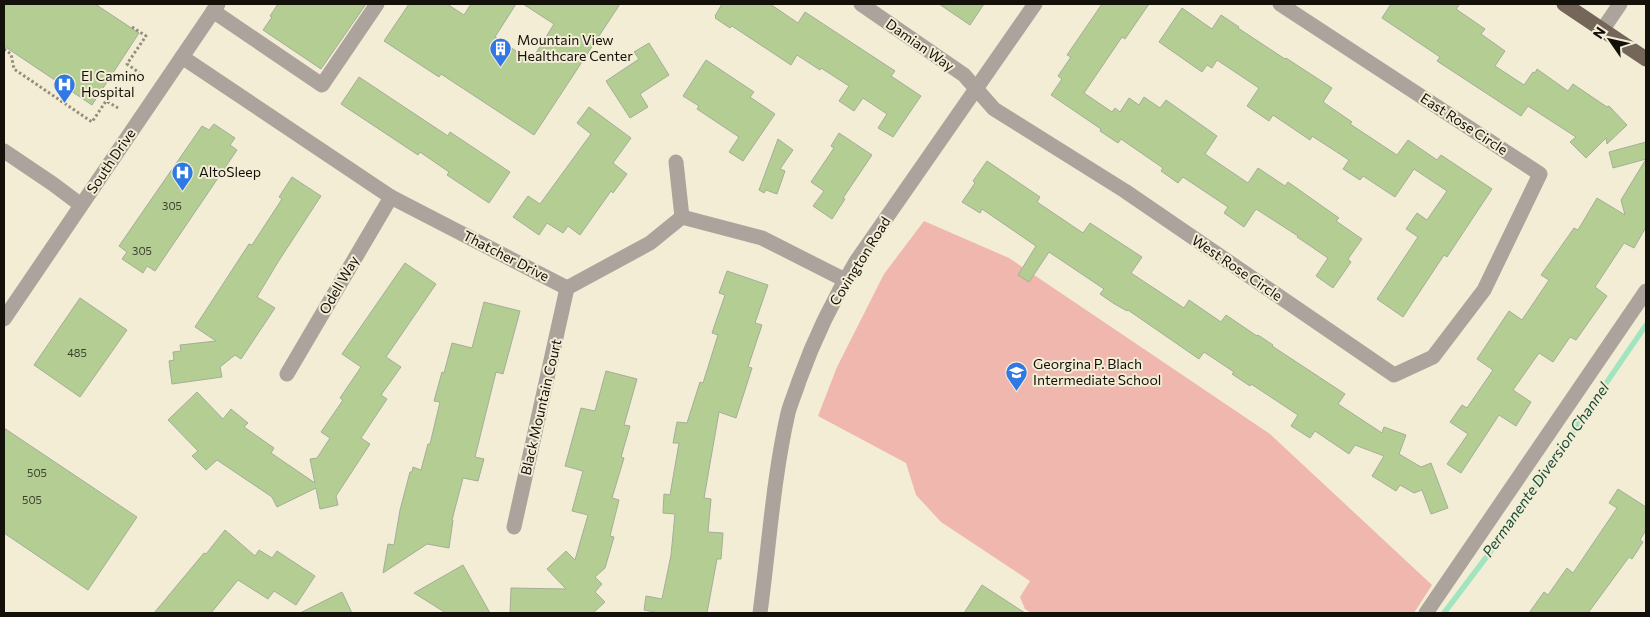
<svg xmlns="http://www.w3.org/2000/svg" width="1650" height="617" font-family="Commissioner,sans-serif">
  <rect width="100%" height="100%" fill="#f3edd6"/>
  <polygon fill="#f0b7af" points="924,221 1009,258 1270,434 1432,585 1414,613 1031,613 1025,609 1020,597 1030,581 941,522 916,495 906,463 818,416 837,367 884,274"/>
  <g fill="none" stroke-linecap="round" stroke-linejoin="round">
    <polyline stroke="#a3e4c0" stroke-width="5.5" points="1444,613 1491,551 1646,325"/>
  </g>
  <g fill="#b4cd93" stroke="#a4ae99">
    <polygon points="4,4 95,4 139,33 92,105 4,46"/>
    <polygon points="278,4 366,4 321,69 263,30 272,17 270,16"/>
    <polygon points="409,4 447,4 464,15 471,4 516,4 495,37 531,61 554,24 523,4 620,4 534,135 441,74 439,77 384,41"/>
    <polygon points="722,4 770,4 798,23 805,12 895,71 891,76 921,96 893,137 878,128 887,114 863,98 854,111 839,101 849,86 821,68 820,70 797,55 791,65 732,26 730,28 715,18 716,17 715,16"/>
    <polygon points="939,4 984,4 970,25"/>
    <polygon points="1102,4 1149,4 1125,39 1122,37 1084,93 1112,112 1115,108 1120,112 1129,98 1139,105 1144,97 1160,108 1166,100 1217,136 1205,154 1248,183 1258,168 1285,186 1288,182 1339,218 1336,221 1362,239 1348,259 1351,262 1333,288 1316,276 1328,258 1297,237 1298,236 1256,209 1244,227 1224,213 1228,207 1183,177 1178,183 1161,171 1163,168 1121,139 1118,143 1100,131 1101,129 1051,95 1062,79 1058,76 1071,57 1067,55"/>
    <polygon points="1391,4 1460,4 1456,9 1485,29 1481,34 1505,51 1495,66 1524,85 1533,72 1535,73 1537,69 1568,91 1573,84 1607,107 1609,106 1627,125 1607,144 1606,138 1586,158 1570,142 1576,137 1528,106 1521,116 1437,61 1440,57 1382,18"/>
    <polygon points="1182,8 1212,29 1221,15 1239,27 1238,28 1285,59 1286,58 1332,88 1323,102 1352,122 1350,124 1397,155 1408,140 1437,160 1441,155 1492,189 1447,257 1444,255 1403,317 1377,299 1418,237 1406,229 1417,213 1427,220 1447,191 1414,169 1395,197 1363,176 1360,180 1343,169 1349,160 1312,136 1310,140 1273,115 1269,121 1247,106 1259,88 1217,60 1212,68 1207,65 1202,72 1159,42"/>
    <polygon points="649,43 669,75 640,94 648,107 630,118 606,81 639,59 634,52"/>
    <polygon points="706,60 754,92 750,97 775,114 743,161 729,152 739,137 697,109 699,106 683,96"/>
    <polygon points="359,77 448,136 450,132 510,172 489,203 447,175 449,172 420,152 418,155 341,104"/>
    <polygon points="589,107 631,138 613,163 627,174 613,193 611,191 580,235 568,226 563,233 547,223 539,235 513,217 528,196 540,204 591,134 577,123"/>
    <polygon points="214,124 235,138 230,145 237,150 155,271 147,266 143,273 122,259 127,252 119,246 202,126 209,130"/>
    <polygon points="839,133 872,155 843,198 845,199 832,219 813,206 824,191 811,182 834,148 831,146"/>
    <polygon points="778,139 793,150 780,169 785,171 777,194 766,190 764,193 759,190"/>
    <polygon points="1646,142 1646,227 1634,248 1624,243 1595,287 1607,296 1576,340 1570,337 1553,362 1539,353 1513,390 1531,402 1516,426 1499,415 1461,473 1447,464 1468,434 1450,422 1462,405 1467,408 1493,370 1477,359 1509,311 1522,320 1549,280 1541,275 1574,228 1578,230 1597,198 1625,215 1621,200 1646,159 1613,168 1609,152"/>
    <polygon points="987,161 1040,197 1037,202 1083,233 1090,223 1142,257 1131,273 1184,308 1189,300 1221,322 1226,315 1257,336 1258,335 1273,345 1272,346 1345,394 1338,404 1382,433 1384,427 1406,435 1399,454 1421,467 1431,463 1448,508 1431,514 1422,490 1414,493 1400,485 1396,491 1372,476 1384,456 1355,445 1349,454 1315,431 1310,438 1291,426 1298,415 1251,384 1250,386 1232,374 1234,372 1204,352 1199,359 1128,310 1127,311 1113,303 1100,294 1104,289 1049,252 1029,282 1018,275 1036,246 982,209 980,213 962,202 975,183 973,181"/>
    <polygon points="292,177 321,196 278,262 257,297 275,308 241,359 235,355 220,367 222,377 172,384 169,361 174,360 173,352 181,351 180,345 216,341 195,327 249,244 252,245 282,199 279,197"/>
    <polygon points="405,263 436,284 386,357 401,367 381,395 387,399 361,438 370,444 336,496 338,505 320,509 316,488 277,507 272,497 217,460 206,470 192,456 198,451 168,420 197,392 223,419 231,409 248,423 244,427 274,448 271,453 315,483 310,459 317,458 330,438 321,432 343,400 340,398 361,367 342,354"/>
    <polygon points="727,271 768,285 755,323 762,325 748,367 752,368 736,418 719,412 704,498 711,499 708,532 723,533 721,559 717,559 707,613 659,613 644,610 646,596 662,599 671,555 675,514 663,513 664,494 670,495 679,443 673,443 677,422 687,423 700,382 703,383 718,335 712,333 725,295 719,293"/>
    <polygon points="80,298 127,330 80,397 34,365"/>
    <polygon points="484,302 520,311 503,374 496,372 475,457 484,459 478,481 463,478 452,520 453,520 449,548 427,544 383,573 388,544 394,545 400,510 410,472 412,472 413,467 421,470 428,444 430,444 440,402 434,401 442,372 444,373 452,343 472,348"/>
    <polygon points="606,371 637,379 624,425 630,426 621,457 624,458 612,498 619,500 610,536 614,537 605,568 595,577 602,584 595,592 605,602 593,613 510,613 511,588 566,589 547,569 566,551 575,560 588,515 572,511 583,471 565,466 581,408 595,411"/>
    <polygon points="4,428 137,517 88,590 4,533"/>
    <polygon points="1618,489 1646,507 1646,530 1640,540 1643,542 1632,559 1629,557 1588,613 1529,613 1544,592 1548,595 1567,568 1573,573 1617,508 1609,503"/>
    <polygon points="225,530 255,556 259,550 272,558 277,551 315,576 296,605 274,591 268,599 238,580 211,613 154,613 204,553 206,554"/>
    <polygon points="463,565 490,613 446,613 414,593"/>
    <polygon points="982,585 1025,613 964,613"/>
    <polygon points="342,592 352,613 300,613"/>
  </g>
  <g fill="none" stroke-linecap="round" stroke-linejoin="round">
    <g stroke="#928e7e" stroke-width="3" stroke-dasharray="2.5 2.5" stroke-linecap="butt">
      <polyline points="132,27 146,36 127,64 141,74"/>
      <polyline points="4,49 11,54 14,69 92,122 106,101 118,108"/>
    </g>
    <g stroke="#aca39c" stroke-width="15">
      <polyline points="861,4 964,75 994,109 1125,191 1394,375 1433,357 1484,290 1540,174 1280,4"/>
      <polyline points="213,11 322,85 377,4"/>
      <polyline points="1603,29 1620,4"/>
      <polyline points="182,57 391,197 567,288"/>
      <polyline points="4,151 53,184 81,205"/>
      <polyline points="676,162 682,217"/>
      <polyline points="567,288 650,243 682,217 762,238 845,280"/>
      <polyline points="4,319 218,4"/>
      <polyline points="287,374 391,197"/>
      <polyline points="514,527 567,288"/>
      <path d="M760,613C769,547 773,479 788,413C791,402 796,391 799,381C814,339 834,298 857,260L1035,4"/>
      <polyline points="1426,613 1646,291"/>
    </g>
    <polyline stroke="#75665a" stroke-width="15" points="1564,4 1646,59"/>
  </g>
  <defs>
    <symbol id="building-pin" viewBox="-11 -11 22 30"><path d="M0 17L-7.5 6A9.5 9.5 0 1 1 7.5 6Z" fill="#3078e4" stroke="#f3edd6"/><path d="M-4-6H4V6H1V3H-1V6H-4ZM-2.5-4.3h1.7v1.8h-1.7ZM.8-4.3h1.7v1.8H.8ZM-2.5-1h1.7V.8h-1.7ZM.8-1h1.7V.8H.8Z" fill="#fff"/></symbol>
    <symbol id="hospital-pin" viewBox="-11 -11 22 30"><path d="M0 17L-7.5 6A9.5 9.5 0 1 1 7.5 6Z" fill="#3078e4" stroke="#f3edd6"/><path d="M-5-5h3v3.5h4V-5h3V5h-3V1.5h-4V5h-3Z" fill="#fff"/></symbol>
    <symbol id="school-pin" viewBox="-11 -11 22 30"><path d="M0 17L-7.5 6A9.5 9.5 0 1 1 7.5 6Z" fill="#3078e4" stroke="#f3edd6"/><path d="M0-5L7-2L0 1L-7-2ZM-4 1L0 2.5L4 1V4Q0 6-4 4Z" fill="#fff"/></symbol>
  </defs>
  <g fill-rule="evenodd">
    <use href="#building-pin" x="488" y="36" width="25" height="34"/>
    <use href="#hospital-pin" x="52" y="72" width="25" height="34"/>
    <use href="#hospital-pin" x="170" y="160" width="25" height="34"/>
    <use href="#school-pin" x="1004" y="360" width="25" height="34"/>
  </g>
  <g text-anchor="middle" stroke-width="4" stroke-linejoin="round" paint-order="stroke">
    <g font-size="11" fill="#3b402c">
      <text x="172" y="210">305</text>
      <text x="142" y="255">305</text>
      <text x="77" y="357">485</text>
      <text x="37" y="477">505</text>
      <text x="32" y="504">505</text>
    </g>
    <g font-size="14" fill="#131109" stroke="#f3edd6" text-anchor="start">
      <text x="517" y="45">Mountain View<tspan x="517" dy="16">Healthcare Center</tspan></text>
      <text x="81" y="81">El Camino<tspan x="81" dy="16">Hospital</tspan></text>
      <text x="199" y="177">AltoSleep</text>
      <text x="1033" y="369">Georgina P. Blach<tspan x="1033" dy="16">Intermediate School</tspan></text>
    </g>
    <g font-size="14" fill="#131109" stroke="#f3edd6">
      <text transform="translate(920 45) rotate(35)" y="5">Damian Way</text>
      <text transform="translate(1464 124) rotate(33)" y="5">East Rose Circle</text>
      <text transform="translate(111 161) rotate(-56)" y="5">South Drive</text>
      <text transform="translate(506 256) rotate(27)" y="5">Thatcher Drive</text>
      <text transform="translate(860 261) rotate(-58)" y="5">Covington Road</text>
      <text transform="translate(1237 268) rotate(34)" y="5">West Rose Circle</text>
      <text transform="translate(339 285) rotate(-60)" y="5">Odell Way</text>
      <text transform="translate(541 407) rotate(-77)" y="5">Black Mountain Court</text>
    </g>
    <g font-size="15" font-style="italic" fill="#184a33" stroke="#f3edd6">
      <text transform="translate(1546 470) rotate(-55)" y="5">Permanente Diversion Channel</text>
    </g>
  </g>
  <rect width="1650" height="617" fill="none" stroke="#131109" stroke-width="10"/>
  <g transform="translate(1610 40) rotate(304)" stroke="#f3edd6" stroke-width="4" paint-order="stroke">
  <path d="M0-4L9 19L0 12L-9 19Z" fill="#131109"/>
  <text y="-8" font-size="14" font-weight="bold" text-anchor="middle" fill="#131109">N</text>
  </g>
</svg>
